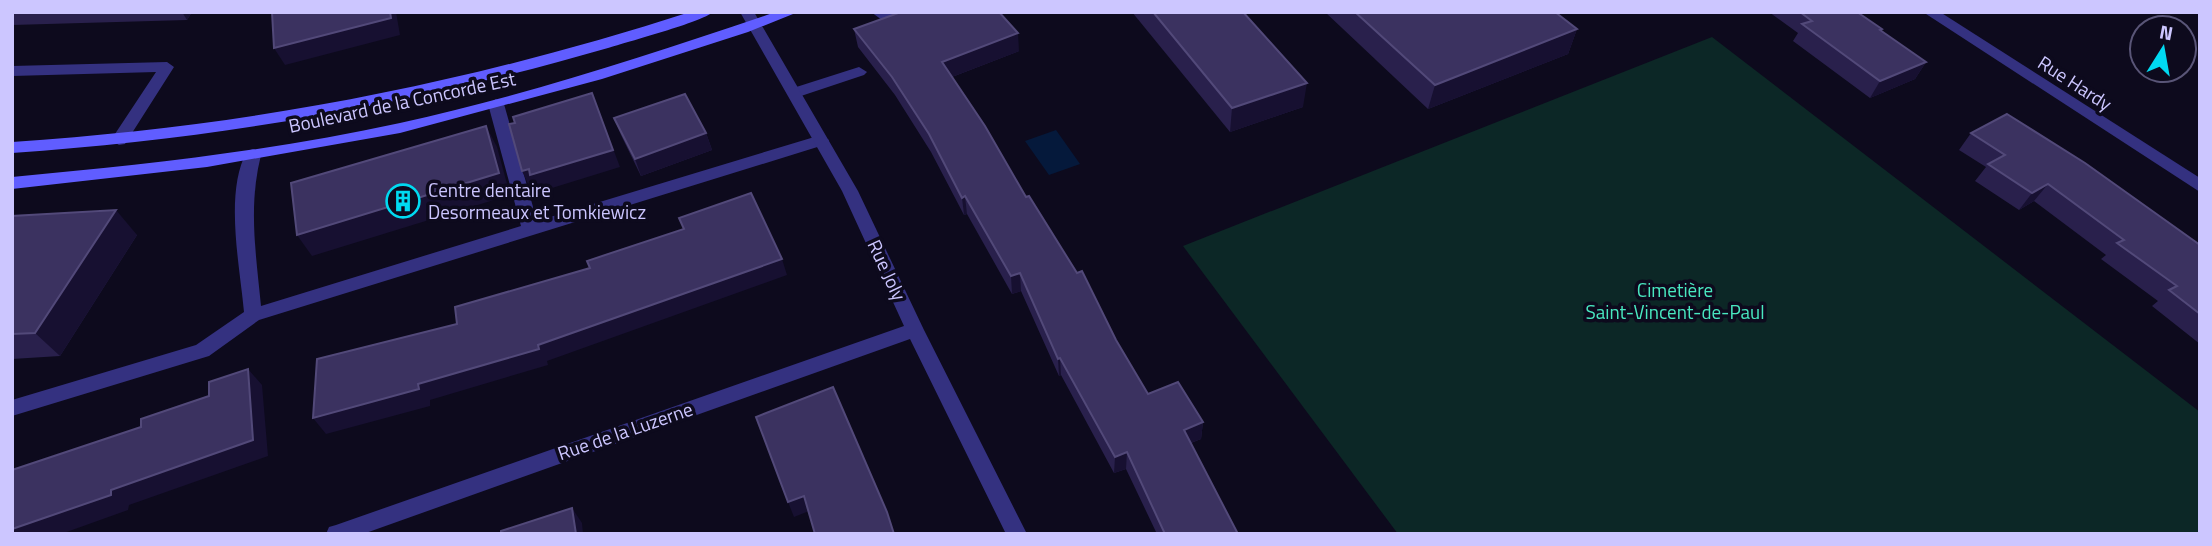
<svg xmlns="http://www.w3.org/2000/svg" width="2212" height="546" font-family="'Titillium Web',sans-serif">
  <rect width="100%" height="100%" fill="#0d0a1d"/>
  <polygon fill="#0c2726" points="1712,37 2200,412 2200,534 1398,534 1183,246"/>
  <polygon fill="#05193b" points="1056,130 1080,164 1049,175 1025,141"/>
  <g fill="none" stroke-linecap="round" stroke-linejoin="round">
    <g fill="#343180" fill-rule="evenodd">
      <polygon points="871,12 900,12 882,20"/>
      <polygon points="167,62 174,67 125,144 119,145 111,140 156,72 12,76 12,66"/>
      <polygon points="859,67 867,72 864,75 795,98 787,93 790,89"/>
      <path d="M496,99L504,104L537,221L821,135L829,140L827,144L259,320L209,356L12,416V400L196,345L244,312C240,266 224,193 247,151L253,149L261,155C248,206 256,254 261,306L521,226L488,104Z"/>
    </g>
    <g fill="#343180" fill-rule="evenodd">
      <polygon points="740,12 754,12 858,191 924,330 1027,534 1006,534 910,339 363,534 326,534 329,527 336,525 904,326 842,191"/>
      <polygon points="1923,12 1940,12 2200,178 2200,192"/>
    </g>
    <g fill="#605dff" fill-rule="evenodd">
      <path d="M690,12H713C702,22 627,42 608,48C411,105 217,139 12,153V142C250,126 463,85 690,12Z"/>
      <path d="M776,12H798L748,32L602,79L400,133L207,167L12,189V177C142,165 272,151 400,123C528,95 652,54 776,12Z"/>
    </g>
  </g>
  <g fill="#29204c">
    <polygon points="12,12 192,12 187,20 12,25"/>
    <polygon points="1132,12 1243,12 1303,107 1230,132"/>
    <polygon points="1325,12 1555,12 1577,29 1568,54 1428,109"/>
    <polygon points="1769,12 1857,12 1882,29 1881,31 1926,62 1915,79 1870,98 1793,41 1798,33"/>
    <polygon points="854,29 1019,51 952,77 1026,197 1116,340 1148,394 1203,422 1201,439 1191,443 1238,534 1157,534 1126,469 1114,473 1061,375 1059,376 1021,291 1012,294 967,214 964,215 931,152 895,95 858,47"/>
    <polygon points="614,118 706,133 712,150 641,176 621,135"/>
    <polygon points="1971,133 2200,245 2200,344 2152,306 2158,301 2101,259 2106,255 2034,201 2019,210 1975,181 1986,167 1959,150"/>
    <polygon points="12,216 137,235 60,356 12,359"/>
  </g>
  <g fill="#171031">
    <polygon points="182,12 192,12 187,20"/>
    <polygon points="390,12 396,12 400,35 285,65 274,48"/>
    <polygon points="1577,29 1568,54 1428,109 1435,85"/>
    <polygon points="1018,33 1019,51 944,80 942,62"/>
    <polygon points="1926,62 1915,79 1870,98 1880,81"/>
    <polygon points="1307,83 1303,107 1230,132 1232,108"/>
    <polygon points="592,93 620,167 539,192 536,186 530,188 522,171"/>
    <polygon points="486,126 497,147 510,195 312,256 297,235"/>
    <polygon points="706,133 712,150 641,176 635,159"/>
    <polygon points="2048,184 2034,201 2019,210 2032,193"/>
    <polygon points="965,196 967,214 964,215 962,198"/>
    <polygon points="116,210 137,235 60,356 35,333"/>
    <polygon points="782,259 787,275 547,361 548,365 430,400 430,406 326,434 313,418 538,345"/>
    <polygon points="1020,273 1021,291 1012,294 1011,276"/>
    <polygon points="1060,358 1061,375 1059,376 1058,359"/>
    <polygon points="248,369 262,385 268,456 129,505 128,510 61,534 12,534 12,529 111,490"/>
    <polygon points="1203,422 1201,439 1182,446 1184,430"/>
    <polygon points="1127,452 1126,469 1114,473 1115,457"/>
    <polygon points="804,496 809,511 794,517 788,502"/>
    <polygon points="572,508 582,523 583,534 576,534"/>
  </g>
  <g fill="#3b3260" stroke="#524979" stroke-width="2">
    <polygon points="272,12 390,12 391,18 274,48"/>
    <polygon points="901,12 999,12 1018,33 942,62 985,126 1026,197 1029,196 1077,273 1082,271 1116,340 1148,394 1178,382 1203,422 1184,430 1238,534 1165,534 1127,452 1115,457 1060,358 1058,359 1020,273 1011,276 965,196 962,198 929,134 892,77 854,29"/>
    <polygon points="1153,12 1243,12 1307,83 1232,108"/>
    <polygon points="1355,12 1555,12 1577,29 1435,85"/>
    <polygon points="1800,12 1857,12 1882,29 1880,30 1926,62 1880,81 1802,24 1812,21"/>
    <polygon points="592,93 613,150 530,175 529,169 522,171 509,124 515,123 513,117"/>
    <polygon points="685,94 706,133 635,159 614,118"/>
    <polygon points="2007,114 2085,163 2200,245 2200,314 2169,290 2177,286 2117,243 2124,240 2048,184 2032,193 1988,164 2005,155 1971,133"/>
    <polygon points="486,126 499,173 297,235 291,183"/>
    <polygon points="751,193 782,259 538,345 539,349 418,384 419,389 313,418 317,359 457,324 455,307 590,268 587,261 684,229 679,218"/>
    <polygon points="116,210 35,333 12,334 12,216"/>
    <polygon points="248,369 253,440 111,490 111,495 12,529 12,470 141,427 141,419 209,396 209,382"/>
    <polygon points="833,387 887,512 894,534 815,534 804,496 788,502 756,417"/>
    <polygon points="572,508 576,534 501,534 501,531"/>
  </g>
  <defs>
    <symbol id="building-ring" viewBox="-11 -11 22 22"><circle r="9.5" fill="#0d0a1d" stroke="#00daf1" stroke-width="1.5"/><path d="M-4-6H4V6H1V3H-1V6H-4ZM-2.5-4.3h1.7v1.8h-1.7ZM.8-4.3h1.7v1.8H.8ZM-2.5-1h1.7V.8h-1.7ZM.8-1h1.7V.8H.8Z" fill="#00daf1"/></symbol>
  </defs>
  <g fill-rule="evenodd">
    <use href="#building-ring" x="384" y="182" width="38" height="38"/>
  </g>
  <g text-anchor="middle" stroke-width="7" stroke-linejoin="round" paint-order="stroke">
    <g font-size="19" fill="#ccc6ff" stroke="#0d0a1d">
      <text transform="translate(2075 83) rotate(33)" y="7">Rue Hardy</text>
      <text transform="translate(402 102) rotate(-12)" y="7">Boulevard de la Concorde Est</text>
      <text transform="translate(887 270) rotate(65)" y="7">Rue Joly</text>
      <text transform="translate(625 431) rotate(-19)" y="7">Rue de la Luzerne</text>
    </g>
    <g font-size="19" fill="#ccc6ff" stroke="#0d0a1d" text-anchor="start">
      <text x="428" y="197">Centre dentaire<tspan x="428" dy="22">Desormeaux et Tomkiewicz</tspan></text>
    </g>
    <g font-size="19" fill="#49e8c0" stroke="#0d0a1d">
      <text x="1675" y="297">Cimetière<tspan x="1675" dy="22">Saint-Vincent-de-Paul</tspan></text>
    </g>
  </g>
  <rect width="2212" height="546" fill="none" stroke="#ccc6ff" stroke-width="28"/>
  <g transform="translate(2163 49) rotate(11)"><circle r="33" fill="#0d0a1d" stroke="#595577" stroke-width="2"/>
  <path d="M0-5L12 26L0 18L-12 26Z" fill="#00daf1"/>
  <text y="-10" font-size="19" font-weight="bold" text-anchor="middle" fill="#ccc6ff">N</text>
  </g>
</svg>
